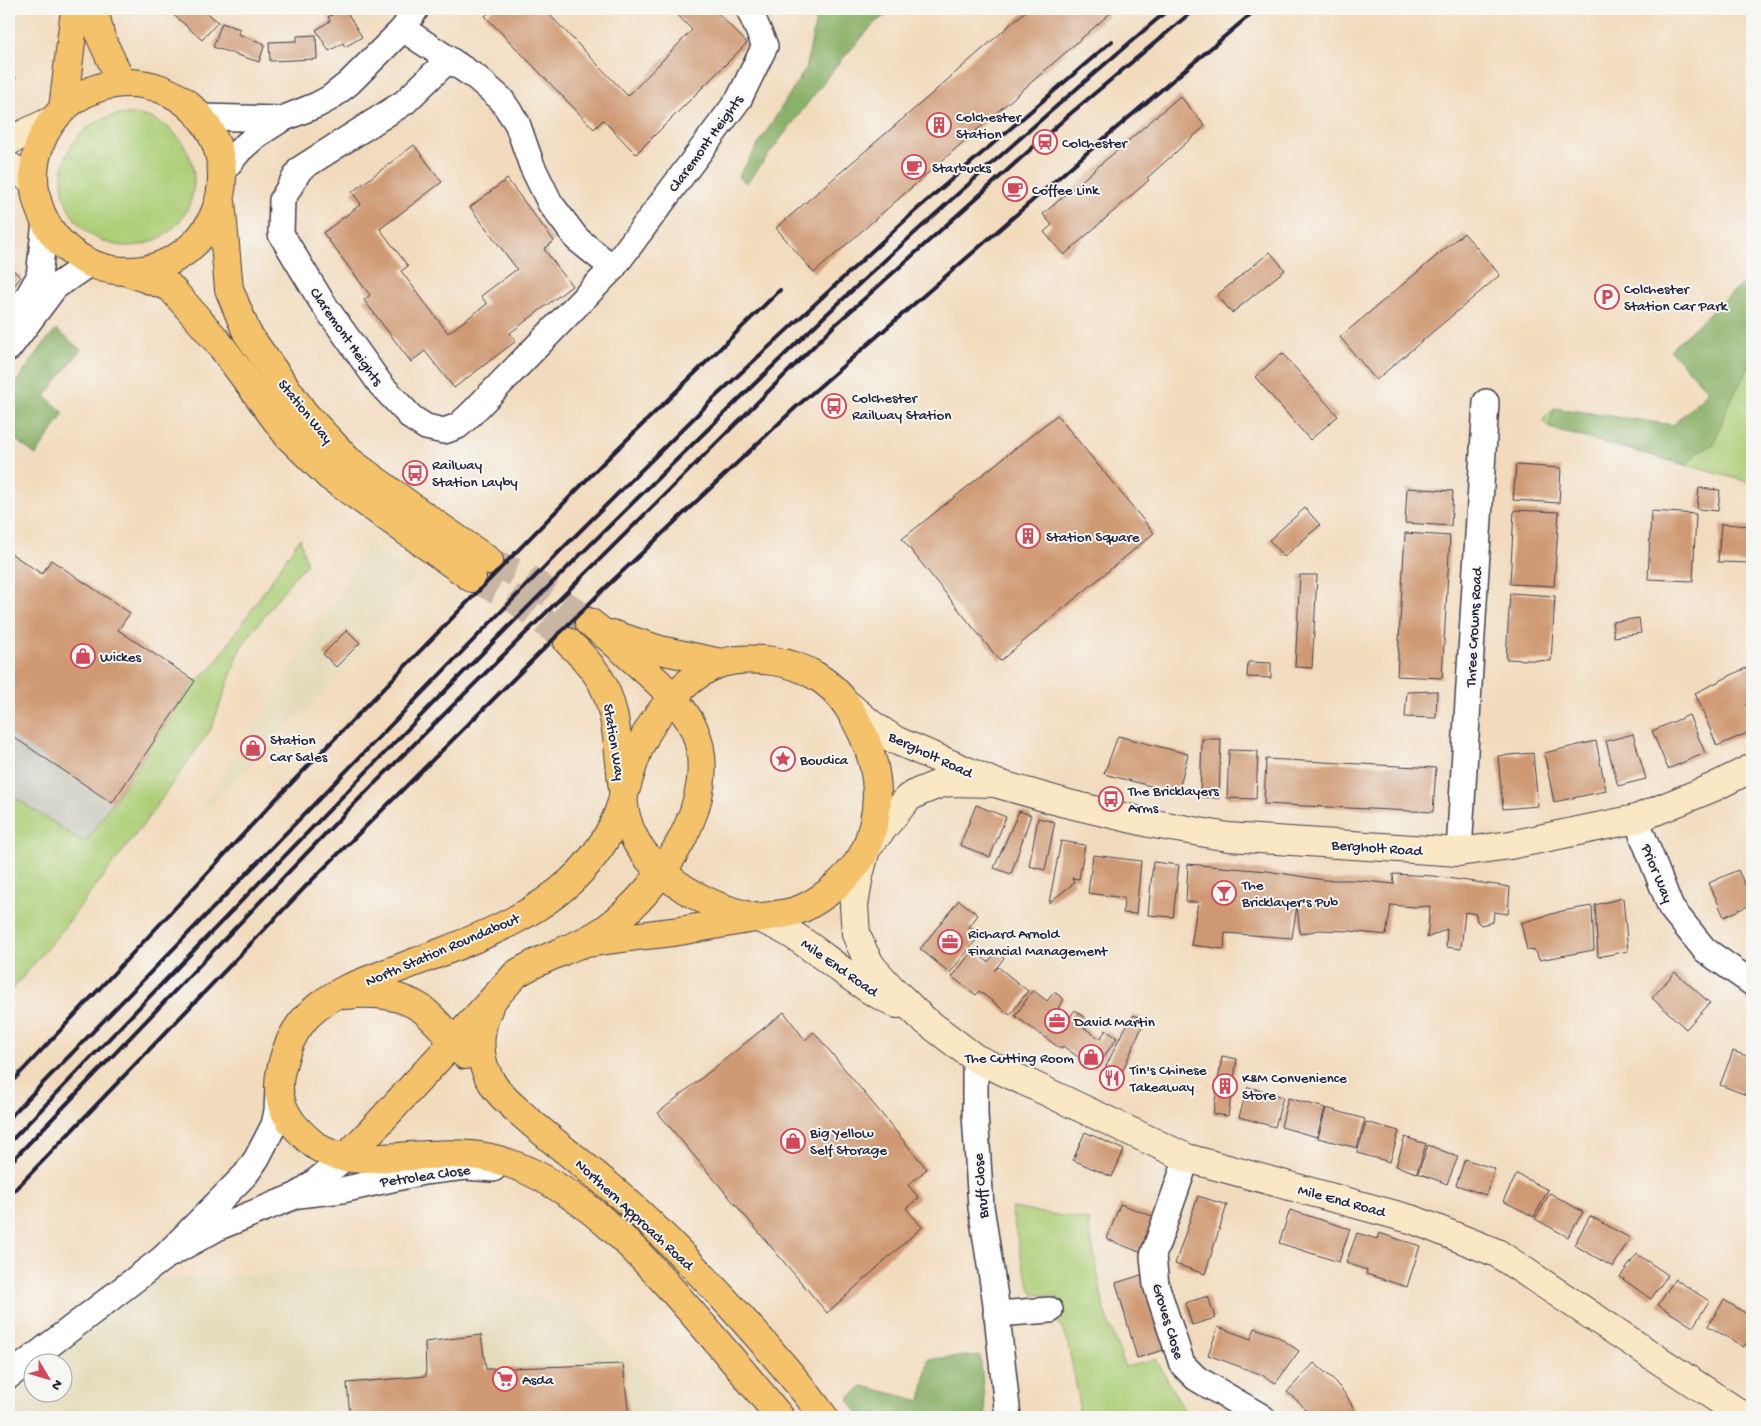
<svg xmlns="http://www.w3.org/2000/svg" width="1761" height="1426" font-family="'Gochi Hand',sans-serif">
  <rect width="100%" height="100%" fill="#f6f6f2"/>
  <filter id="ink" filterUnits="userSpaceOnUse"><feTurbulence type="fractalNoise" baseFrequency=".02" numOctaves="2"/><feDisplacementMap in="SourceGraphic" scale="10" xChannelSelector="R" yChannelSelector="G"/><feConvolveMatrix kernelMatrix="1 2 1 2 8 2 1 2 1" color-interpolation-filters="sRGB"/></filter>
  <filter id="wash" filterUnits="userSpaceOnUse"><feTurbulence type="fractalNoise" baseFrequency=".0096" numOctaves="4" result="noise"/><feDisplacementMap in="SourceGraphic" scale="20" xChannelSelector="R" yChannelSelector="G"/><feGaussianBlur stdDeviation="1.12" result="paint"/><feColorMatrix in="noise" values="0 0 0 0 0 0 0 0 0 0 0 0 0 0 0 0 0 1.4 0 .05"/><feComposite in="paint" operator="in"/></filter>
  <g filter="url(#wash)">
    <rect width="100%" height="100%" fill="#f2dbbd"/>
    <g fill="#e4dbba" fill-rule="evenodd">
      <polygon points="370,544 415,576 363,651 194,821"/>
      <path d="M418,1265L570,1307L690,1417H9V1381L144,1281ZM32,1364H62V1394H32Z"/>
    </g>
    <polygon fill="#c6c5b8" points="9,734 112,803 85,843 9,794"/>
    <g fill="#adce77" stroke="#687859">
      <circle cx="128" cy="180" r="66"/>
      <polygon points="1752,275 1752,483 1549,428 1543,420 1554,408 1673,425 1709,391 1670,350"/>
      <polygon points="300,538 307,564 292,579 241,647 211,729 143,825 59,934 9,993 9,794 85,843 195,681 212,668"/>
      <polygon points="1011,1208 1088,1220 1104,1310 1125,1367 1156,1359 1188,1417 1079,1417 1079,1399 1067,1339 1058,1321 1057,1297 1033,1294 1023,1266"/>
    </g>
    <g fill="#8ab168" stroke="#566a52">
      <polygon points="818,9 894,9 876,22 836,66 747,183 738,177 806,68"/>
      <polygon points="1752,275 1752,358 1748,369 1727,407 1714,444 1697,452 1687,465 1549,428 1554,408 1673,425 1709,391 1670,350"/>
      <polygon points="57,330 81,350 45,396 64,413 36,455 9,435 9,392 49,337"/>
      <polygon points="980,1355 986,1417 860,1417 848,1399 863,1386 921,1401 928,1359"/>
    </g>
    <g id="blocks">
      <g fill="#cf9a73">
        <polygon points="167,9 195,9 200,13 204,10 218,22 202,40"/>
        <polygon points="342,9 345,9 362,37 345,47 343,43 329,51 316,30 330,21 328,17"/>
        <polygon points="493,9 544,9 628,96 692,30 672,9 714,9 747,43 636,154 603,120 594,129 485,16"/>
        <polygon points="1028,9 1115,9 814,273 776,228 920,104"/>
        <polygon points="222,23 240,29 238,34 265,44 259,62 213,47"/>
        <polygon points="316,35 317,59 270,61 269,42 297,41 297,36"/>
        <polygon points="9,72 16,77 9,88"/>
        <polygon points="1180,96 1205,126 1147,178 1149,180 1064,255 1044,232 1052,225 1043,214"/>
        <polygon points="414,145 442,182 380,229 408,266 401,271 448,333 487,304 481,296 517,269 470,207 507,179 554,241 544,249 572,286 510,333 516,341 454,388 425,351 411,362 364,300 370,295 323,233 361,204 352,192"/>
        <polygon points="1464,233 1500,275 1376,380 1340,337"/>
        <polygon points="1270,252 1285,270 1232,313 1217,295"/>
        <polygon points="9,267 21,277 9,292"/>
        <polygon points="1282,353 1338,416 1310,440 1255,377"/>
        <polygon points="1057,415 1154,533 1000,661 902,539"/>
        <polygon points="1516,465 1561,468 1559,503 1513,500"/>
        <polygon points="1407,488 1453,491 1451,526 1405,523"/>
        <polygon points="1699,488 1720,490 1718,511 1697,509"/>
        <polygon points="1305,508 1320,525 1284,557 1269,540"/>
        <polygon points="1514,510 1559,512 1554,586 1510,584"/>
        <polygon points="1651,511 1696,514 1693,581 1648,579"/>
        <polygon points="1721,524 1752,526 1752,563 1718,562"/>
        <polygon points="1405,533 1450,536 1442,678 1397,676"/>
        <polygon points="9,552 42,574 51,560 130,613 118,630 195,681 112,803 9,734"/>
        <polygon points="1300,575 1317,575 1312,668 1295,667"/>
        <polygon points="1510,593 1555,596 1551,661 1506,659"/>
        <polygon points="1639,618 1641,633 1614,637 1612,622"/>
        <polygon points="347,630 360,643 336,667 323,654"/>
        <polygon points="1248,662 1271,663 1271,678 1247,677"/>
        <polygon points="1752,665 1752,701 1746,704 1752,719 1752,731 1717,746 1695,693"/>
        <polygon points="1437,691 1436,718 1405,717 1407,692"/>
        <polygon points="1689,715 1705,753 1668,769 1652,731"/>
        <polygon points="1633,734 1646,779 1618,786 1606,741"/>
        <polygon points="1118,736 1188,754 1178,793 1104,774"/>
        <polygon points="1202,739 1221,739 1219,798 1200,797"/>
        <polygon points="1596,741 1606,791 1554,802 1544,753"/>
        <polygon points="1229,750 1258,751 1256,799 1227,798"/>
        <polygon points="1533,753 1538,806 1503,809 1498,756"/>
        <polygon points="1266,759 1436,768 1433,812 1264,804"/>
        <polygon points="976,805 1006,817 990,857 960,845"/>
        <polygon points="1019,811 1031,815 1011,874 994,868"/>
        <polygon points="1038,818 1055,822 1045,870 1029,866"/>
        <polygon points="1061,841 1085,845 1079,879 1072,878 1074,883 1049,903"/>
        <polygon points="1093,855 1141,861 1136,914 1123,913 1124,898 1088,893"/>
        <polygon points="1153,862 1179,865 1173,917 1148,915"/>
        <polygon points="1188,864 1267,871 1324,880 1355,880 1394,884 1393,874 1433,876 1510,887 1508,914 1494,912 1493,922 1481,925 1477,921 1476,914 1465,912 1461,949 1446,947 1447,929 1427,938 1430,906 1414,907 1391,905 1386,935 1350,931 1319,930 1300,934 1297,905 1292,938 1225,933 1224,949 1191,945 1198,902 1186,902"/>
        <polygon points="1738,870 1752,900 1752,904 1724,917 1709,883"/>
        <polygon points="1623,898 1628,951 1598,957 1595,905"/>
        <polygon points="959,900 978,915 969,927 980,935 950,973 920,949"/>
        <polygon points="1592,906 1594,950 1539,960 1536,951 1527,950 1521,923 1562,911"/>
        <polygon points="973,950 988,962 996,952 1004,958 994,971 998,967 1028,991 1010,1015 979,991 976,995 952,977"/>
        <polygon points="1675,972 1710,1003 1686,1029 1652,998"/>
        <polygon points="1033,990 1047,1001 1054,992 1064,999 1058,1008 1070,1017 1075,1010 1084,1017 1079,1024 1100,1039 1106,1030 1117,1038 1095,1069 1063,1046 1061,1049 1015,1016"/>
        <polygon points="784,1012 805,1040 814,1032 927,1169 908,1185 919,1198 906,1208 922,1227 827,1313 658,1113"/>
        <polygon points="1134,1015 1145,1020 1115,1088 1099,1081 1123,1031"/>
        <polygon points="1733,1051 1752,1058 1752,1097 1720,1085"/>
        <polygon points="1222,1056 1237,1059 1228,1116 1213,1114"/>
        <polygon points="1248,1087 1283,1097 1275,1127 1239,1117"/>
        <polygon points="1288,1098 1325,1108 1317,1137 1281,1127"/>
        <polygon points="1326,1108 1365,1119 1357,1148 1318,1138"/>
        <polygon points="1366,1122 1399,1131 1390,1162 1357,1153"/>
        <polygon points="1085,1132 1124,1150 1112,1177 1073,1160"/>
        <polygon points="1405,1137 1426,1144 1417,1173 1396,1166"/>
        <polygon points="1428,1145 1458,1157 1447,1184 1418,1173"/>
        <polygon points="1465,1159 1495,1169 1486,1195 1456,1185"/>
        <polygon points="1517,1174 1548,1190 1534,1217 1503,1201"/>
        <polygon points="1550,1193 1583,1212 1568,1237 1535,1219"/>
        <polygon points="1198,1196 1227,1205 1205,1274 1175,1264"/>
        <polygon points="1120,1204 1155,1217 1142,1253 1107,1239"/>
        <polygon points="1290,1210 1350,1229 1339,1262 1279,1243"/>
        <polygon points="1590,1216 1630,1238 1613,1267 1574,1245"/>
        <polygon points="1357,1233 1377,1239 1379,1233 1420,1246 1407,1287 1366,1274 1367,1270 1346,1263"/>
        <polygon points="1637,1254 1668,1275 1651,1299 1620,1277"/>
        <polygon points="1147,1273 1170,1348 1137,1358 1116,1283"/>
        <polygon points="1675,1279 1709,1301 1693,1327 1658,1305"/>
        <polygon points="1208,1296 1215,1318 1192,1325 1185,1303"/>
        <polygon points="1724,1300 1752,1317 1752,1334 1744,1347 1708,1326"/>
        <polygon points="1218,1327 1251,1339 1255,1328 1277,1336 1299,1351 1276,1383 1260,1374 1208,1355"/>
        <polygon points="481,1335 486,1369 623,1364 629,1417 350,1417 347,1383 426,1376 425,1342"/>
        <polygon points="1314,1363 1333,1379 1348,1398 1358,1417 1311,1417 1301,1404 1287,1392"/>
      </g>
    </g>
  </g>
  <g filter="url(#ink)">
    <use href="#blocks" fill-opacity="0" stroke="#413e4e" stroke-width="1"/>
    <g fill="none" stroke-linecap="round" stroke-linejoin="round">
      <g stroke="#c8b6a3" stroke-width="28" stroke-dasharray="28 14" stroke-linecap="butt">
        <polyline points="489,561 526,577 589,622"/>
        <polyline points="472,578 509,595 551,627 568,642"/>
      </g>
      <defs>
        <g id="street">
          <polyline points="403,29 477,78 501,99 517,123 532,166 550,203 577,239 613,268"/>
          <polyline points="448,60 405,102 300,169 282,200 281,234 322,302 381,385 412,418 426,427 444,431 458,426 471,414 613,268 739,99 765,46 749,9"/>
          <polyline points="201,117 282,119"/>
          <polyline points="223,171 240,150 257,135 282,119 317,105 330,98 349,83 403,29 416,9"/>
          <polyline points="17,315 39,277 45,221"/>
          <polyline points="9,348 55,287 90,263"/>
          <polyline points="1636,819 1671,908 1705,950 1752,983"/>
          <polyline points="1459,852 1486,402"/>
          <polyline points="975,1058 975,1114 981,1207 995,1297 1008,1417"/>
          <polyline points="1187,1158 1153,1256 1156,1285 1182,1364 1196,1378 1262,1417"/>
          <polyline points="298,1195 345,1158"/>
          <polyline points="163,1258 219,1227 298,1195 342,1190 423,1172 466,1167 493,1169"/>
          <polyline points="996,1314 1050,1310"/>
          <polyline points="9,1376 163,1258 246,1174 257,1158 274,1125 277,1111 278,1090"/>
        </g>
        <g id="secondary">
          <polyline points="9,141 53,120"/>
          <polyline points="9,166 34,181"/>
          <polyline points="846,703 871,724 895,740 995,783 1065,803 1149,823 1228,837 1459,852 1510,845 1636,819 1714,787 1752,768"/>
          <polyline points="995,783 949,782 939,784 919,792 908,798 866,849 859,875 854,906 856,934 864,953 872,967 891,988 922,1018 975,1058 1187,1158 1414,1220 1497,1253 1745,1417"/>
          <path d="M758,918C798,932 827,962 863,985C873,993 886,998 897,1004"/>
        </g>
        <g id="primary">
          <polyline points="94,9 101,38 122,83"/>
          <circle cx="128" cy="177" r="94"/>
          <polyline points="63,109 75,9"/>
          <polyline points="221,201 229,289 247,333 304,413 348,460 423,515 489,561"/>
          <polyline points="128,272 170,287 218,342 288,436 329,476 472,578"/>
          <polyline points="612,634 660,650 721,663"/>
          <path d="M568,642C578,651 588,662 596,673C617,702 618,748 622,782C624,793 623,806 626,816C639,871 703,906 754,917"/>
          <path d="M576,945C608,939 640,936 672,932C700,928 728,922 756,918C772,915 786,915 801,909C824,899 856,872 866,848C869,841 871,833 873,826C884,782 871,744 848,707C832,681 803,665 773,661C757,659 738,658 722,663C688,673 654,715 640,746C630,769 626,793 617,816C607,840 590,863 571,881C534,915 488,934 442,952C410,964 378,976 346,989C309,1008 290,1028 281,1070C276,1090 280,1107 293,1124C303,1135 314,1147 329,1153C351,1162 374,1158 398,1157C422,1155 447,1153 471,1155C498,1157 528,1169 551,1183C598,1210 636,1250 672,1290C709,1332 745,1374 780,1417"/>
          <path d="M346,995C371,992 401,994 422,1009C438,1021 451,1040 465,1055"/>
          <path d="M489,1007C477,1033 477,1061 494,1086C502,1098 515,1108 526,1118C557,1145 591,1170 622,1197C658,1229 691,1264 724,1299C759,1337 794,1376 824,1417"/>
          <path d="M345,1158L377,1125L516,974C545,955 580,948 607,928C660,889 724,798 694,729C680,700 653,677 629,656C616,644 603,632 589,622"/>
        </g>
      </defs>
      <use href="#street" stroke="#413e4e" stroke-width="28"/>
      <use href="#secondary" stroke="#413e4e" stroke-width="30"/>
      <use href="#primary" stroke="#413e4e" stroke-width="30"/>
      <use href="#street" stroke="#fff" stroke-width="25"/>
      <use href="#secondary" stroke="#fae7c3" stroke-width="28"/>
      <use href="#primary" stroke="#f3c26a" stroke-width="28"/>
      <g stroke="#22223b" stroke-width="4">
        <polyline points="9,1085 176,907 275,800 601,465 780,290"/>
        <polyline points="9,1118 559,552 715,397 915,211 1112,41"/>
        <path d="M9,1143C237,906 463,667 699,438C742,396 785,354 828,313C939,209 1053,108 1169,9"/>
        <polyline points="9,1164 349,809 835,325 1070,114 1195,9"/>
        <polyline points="9,1196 308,884 606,587 795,408 1088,152 1257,9"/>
      </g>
    </g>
  </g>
  <defs>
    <symbol id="building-ring" viewBox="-11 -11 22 22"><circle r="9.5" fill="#f6f6f2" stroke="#d1495b" stroke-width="1.5"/><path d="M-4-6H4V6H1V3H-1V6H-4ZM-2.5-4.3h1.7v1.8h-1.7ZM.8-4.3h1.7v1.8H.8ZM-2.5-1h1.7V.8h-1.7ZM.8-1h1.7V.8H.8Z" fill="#d1495b"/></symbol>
    <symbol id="station-ring" viewBox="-11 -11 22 22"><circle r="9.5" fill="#f6f6f2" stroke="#d1495b" stroke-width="1.5"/><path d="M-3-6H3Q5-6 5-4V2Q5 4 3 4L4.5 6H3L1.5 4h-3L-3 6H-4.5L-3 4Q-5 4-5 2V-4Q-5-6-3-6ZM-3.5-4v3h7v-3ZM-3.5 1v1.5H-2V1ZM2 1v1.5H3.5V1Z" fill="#d1495b"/></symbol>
    <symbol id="cafe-ring" viewBox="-11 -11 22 22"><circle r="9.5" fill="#f6f6f2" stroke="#d1495b" stroke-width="1.5"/><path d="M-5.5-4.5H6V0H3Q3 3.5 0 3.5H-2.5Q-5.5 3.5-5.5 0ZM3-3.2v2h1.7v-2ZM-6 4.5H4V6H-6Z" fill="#d1495b"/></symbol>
    <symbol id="parking-ring" viewBox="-11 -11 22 22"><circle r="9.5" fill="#f6f6f2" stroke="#d1495b" stroke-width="1.5"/><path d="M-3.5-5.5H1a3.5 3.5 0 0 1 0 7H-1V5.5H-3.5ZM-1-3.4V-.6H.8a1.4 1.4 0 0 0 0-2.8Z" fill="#d1495b"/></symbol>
    <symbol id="bus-ring" viewBox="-11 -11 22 22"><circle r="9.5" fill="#f6f6f2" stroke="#d1495b" stroke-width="1.5"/><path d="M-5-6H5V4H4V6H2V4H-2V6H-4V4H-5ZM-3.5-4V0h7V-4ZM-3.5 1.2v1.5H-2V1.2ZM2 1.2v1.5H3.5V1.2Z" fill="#d1495b"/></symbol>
    <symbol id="shop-ring" viewBox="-11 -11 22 22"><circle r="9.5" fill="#f6f6f2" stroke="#d1495b" stroke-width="1.5"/><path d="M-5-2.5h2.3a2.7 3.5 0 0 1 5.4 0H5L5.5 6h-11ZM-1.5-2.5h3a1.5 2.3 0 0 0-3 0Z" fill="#d1495b"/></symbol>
    <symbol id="sight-ring" viewBox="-11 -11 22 22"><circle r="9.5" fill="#f6f6f2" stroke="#d1495b" stroke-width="1.5"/><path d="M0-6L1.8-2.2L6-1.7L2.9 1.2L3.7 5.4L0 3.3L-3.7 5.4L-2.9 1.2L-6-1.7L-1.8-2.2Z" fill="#d1495b"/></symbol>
    <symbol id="bar-ring" viewBox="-11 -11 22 22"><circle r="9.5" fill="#f6f6f2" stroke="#d1495b" stroke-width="1.5"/><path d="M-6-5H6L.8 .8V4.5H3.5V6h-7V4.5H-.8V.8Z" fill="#d1495b"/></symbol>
    <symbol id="office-ring" viewBox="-11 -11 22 22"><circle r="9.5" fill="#f6f6f2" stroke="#d1495b" stroke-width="1.5"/><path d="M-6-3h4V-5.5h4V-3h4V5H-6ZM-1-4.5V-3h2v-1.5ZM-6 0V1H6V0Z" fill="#d1495b"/></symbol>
    <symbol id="restaurant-ring" viewBox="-11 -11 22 22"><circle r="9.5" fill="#f6f6f2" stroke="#d1495b" stroke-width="1.5"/><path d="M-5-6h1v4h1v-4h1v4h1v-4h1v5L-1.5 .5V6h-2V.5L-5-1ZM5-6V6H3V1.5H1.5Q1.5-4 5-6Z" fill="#d1495b"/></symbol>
    <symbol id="supermarket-ring" viewBox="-11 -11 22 22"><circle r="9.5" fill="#f6f6f2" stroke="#d1495b" stroke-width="1.5"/><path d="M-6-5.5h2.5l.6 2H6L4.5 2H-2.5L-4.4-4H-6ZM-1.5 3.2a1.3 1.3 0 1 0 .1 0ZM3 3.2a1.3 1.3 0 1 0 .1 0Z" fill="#d1495b"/></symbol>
  </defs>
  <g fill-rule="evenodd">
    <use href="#building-ring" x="925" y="111" width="28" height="28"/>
    <use href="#station-ring" x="1031" y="128" width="28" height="28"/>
    <use href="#cafe-ring" x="900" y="153" width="28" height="28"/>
    <use href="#cafe-ring" x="1001" y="175" width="28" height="28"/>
    <use href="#parking-ring" x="1593" y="283" width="28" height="28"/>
    <use href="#bus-ring" x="820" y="392" width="28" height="28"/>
    <use href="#bus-ring" x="401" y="459" width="28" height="28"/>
    <use href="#building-ring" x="1014" y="522" width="28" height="28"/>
    <use href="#shop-ring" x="69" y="642" width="28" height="28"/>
    <use href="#shop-ring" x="239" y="734" width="28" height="28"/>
    <use href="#sight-ring" x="769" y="745" width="28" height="28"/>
    <use href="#bus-ring" x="1097" y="785" width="28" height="28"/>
    <use href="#bar-ring" x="1210" y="879" width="28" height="28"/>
    <use href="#office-ring" x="936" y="928" width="28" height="28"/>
    <use href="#office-ring" x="1043" y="1007" width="28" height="28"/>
    <use href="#shop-ring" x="1077" y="1043" width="28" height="28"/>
    <use href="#restaurant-ring" x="1098" y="1064" width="28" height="28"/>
    <use href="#building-ring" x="1211" y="1072" width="28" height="28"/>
    <use href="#shop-ring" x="779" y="1127" width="28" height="28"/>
    <use href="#supermarket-ring" x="491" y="1365" width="28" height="28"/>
  </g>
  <g text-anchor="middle" stroke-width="4" stroke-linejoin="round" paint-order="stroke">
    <g font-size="15" fill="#22223b" stroke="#f6f6f2" text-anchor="start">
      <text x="956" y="121">Colchester<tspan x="956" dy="17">Station</tspan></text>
      <text x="1062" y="147">Colchester</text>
      <text x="932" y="172">Starbucks</text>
      <text x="1032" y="194">Coffee Link</text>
      <text x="1624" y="293">Colchester<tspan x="1624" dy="17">Station Car Park</tspan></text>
      <text x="852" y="402">Colchester<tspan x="852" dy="17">Railway Station</tspan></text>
      <text x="432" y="469">Railway<tspan x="432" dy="17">Station Layby</tspan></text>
      <text x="1046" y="541">Station Square</text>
      <text x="100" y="661">Wickes</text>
      <text x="270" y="744">Station<tspan x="270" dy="17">Car Sales</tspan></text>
      <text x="800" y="764">Boudica</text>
      <text x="1128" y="795">The Bricklayers<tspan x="1128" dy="17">Arms</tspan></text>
      <text x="1242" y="889">The<tspan x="1242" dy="17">Bricklayer's Pub</tspan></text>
      <text x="968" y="938">Richard Arnold<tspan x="968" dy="17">Financial Management</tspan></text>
      <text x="1074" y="1026">David Martin</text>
      <text x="1074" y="1062" text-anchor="end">The Cutting Room</text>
      <text x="1130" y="1074">Tin's Chinese<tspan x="1130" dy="17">Takeaway</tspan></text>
      <text x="1242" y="1082">K&amp;M Convenience<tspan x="1242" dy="17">Store</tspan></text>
      <text x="810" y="1137">Big Yellow<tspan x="810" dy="17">Self Storage</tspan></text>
      <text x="522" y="1384">Asda</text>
    </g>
    <g font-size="15" fill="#22223b" stroke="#f6f6f2">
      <text transform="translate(705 143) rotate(-54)" y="5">Claremont Heights</text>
      <text transform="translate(347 336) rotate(55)" y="5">Claremont Heights</text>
      <text transform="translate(306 411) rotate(51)" y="5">Station Way</text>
      <text transform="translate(1473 627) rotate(-87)" y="5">Three Crowns Road</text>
      <text transform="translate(615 742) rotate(81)" y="5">Station Way</text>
      <text transform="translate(931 754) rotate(25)" y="5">Bergholt Road</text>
      <text transform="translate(1377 847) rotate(4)" y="5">Bergholt Road</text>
      <text transform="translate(1658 873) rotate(68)" y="5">Prior Way</text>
      <text transform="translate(442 949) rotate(-23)" y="5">North Station Roundabout</text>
      <text transform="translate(840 967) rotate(35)" y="5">Mile End Road</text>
      <text transform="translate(425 1175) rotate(-8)" y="5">Petrolea Close</text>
      <text transform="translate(980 1186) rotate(-95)" y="5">Bruff Close</text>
      <text transform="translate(1342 1200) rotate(15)" y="5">Mile End Road</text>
      <text transform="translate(635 1214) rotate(43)" y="5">Northern Approach Road</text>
      <text transform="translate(1169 1321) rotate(73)" y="5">Groves Close</text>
    </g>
  </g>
  <rect width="1761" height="1426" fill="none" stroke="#f6f6f2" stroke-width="30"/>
  <g transform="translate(48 1378) rotate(128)"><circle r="24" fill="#f6f6f2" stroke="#a1a1a9"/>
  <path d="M0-4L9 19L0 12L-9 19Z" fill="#d1495b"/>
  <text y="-8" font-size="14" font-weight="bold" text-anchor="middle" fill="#22223b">N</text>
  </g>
</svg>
